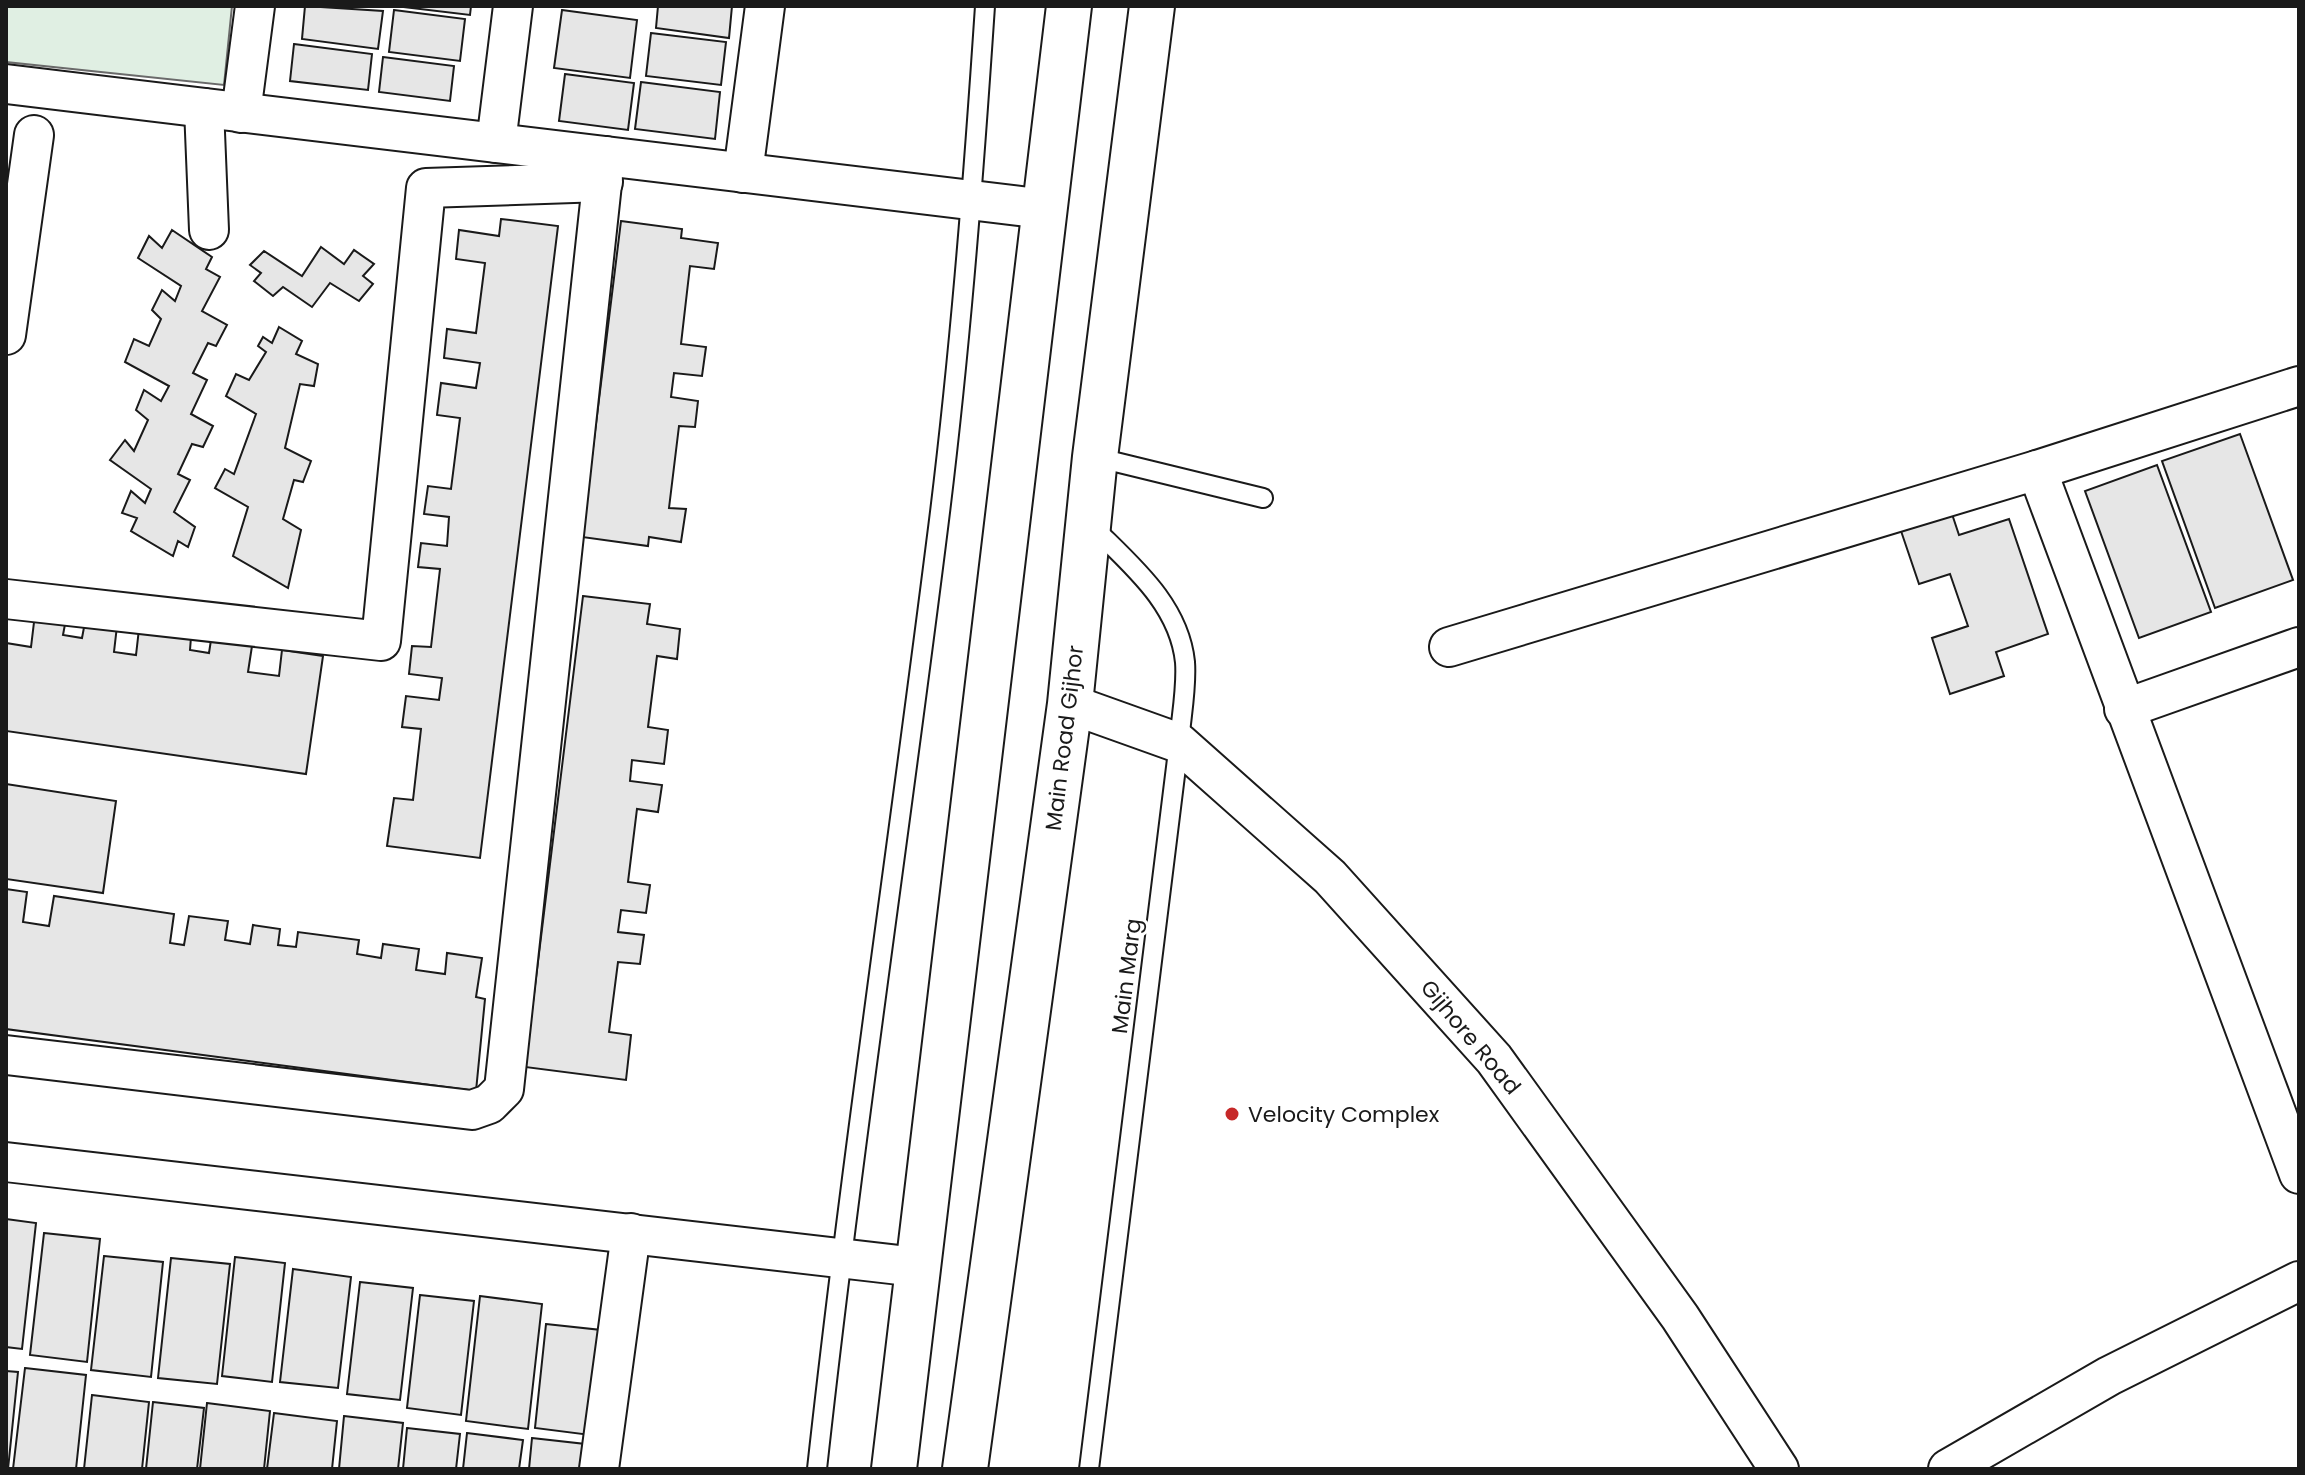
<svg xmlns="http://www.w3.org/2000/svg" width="2305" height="1475" font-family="Poppins,sans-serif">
  <rect width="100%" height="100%" fill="#fff"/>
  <polygon fill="#e0efe3" stroke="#6a6a6a" stroke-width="2" points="6,6 232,6 224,85 6,62"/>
  <g fill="#e6e6e6" stroke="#1a1a1a" stroke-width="2">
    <polygon points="305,6 383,11 378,49 302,39"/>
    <polygon points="395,6 471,6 470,15"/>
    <polygon points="658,6 732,6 729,38 656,28"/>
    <polygon points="394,10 465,19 460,61 389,52"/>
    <polygon points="562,10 637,20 630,78 554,68"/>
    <polygon points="651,33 726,42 721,85 646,76"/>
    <polygon points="294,44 372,54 368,90 290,81"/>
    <polygon points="383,57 454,66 450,101 379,92"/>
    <polygon points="565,74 634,83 628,130 559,121"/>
    <polygon points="641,82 720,92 715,139 635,129"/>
    <polygon points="501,219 558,226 480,858 387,846 394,798 413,800 421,729 402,727 406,696 439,700 442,678 409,674 412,646 431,647 440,569 418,567 421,543 447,546 449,517 424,514 428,486 451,489 460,418 437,415 441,383 476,388 480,363 444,358 447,329 476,333 485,263 456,259 459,230 499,236"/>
    <polygon points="621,221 682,229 681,238 718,243 714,269 690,266 681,344 706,347 702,376 674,373 671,397 698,401 695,427 679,426 669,508 686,509 681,542 649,537 648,546 582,537"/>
    <polygon points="172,230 212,257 206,269 220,277 202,311 227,325 216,346 208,343 193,373 207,380 191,414 213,426 203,447 192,444 178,474 190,480 174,512 195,527 188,547 178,541 173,556 131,531 137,518 122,513 131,491 145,503 151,489 110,460 125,440 134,451 148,420 136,410 144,390 161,401 169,386 125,362 134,339 149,346 161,319 152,310 162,290 175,301 181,286 138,258 149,236 162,248"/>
    <polygon points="321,247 344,264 354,250 374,264 363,276 373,284 359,301 330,283 312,307 283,287 273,296 254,281 261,273 250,265 264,251 302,276"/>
    <polygon points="279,327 302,341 296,354 318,364 314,386 300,384 285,448 311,461 303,482 294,480 283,519 301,530 288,588 233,556 248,507 215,488 225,469 234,474 256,414 226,396 236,374 249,380 266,352 258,346 263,337 272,343"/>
    <polygon points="2240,434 2293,580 2215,608 2162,461"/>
    <polygon points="2157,465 2211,612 2139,638 2085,491"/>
    <polygon points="1951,511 1959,535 2009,519 2048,634 1996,652 2004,676 1950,694 1932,638 1968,626 1950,574 1919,584 1900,528"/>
    <polygon points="583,596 650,604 647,624 680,629 677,659 657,656 648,727 668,730 664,764 632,760 630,781 662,785 658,812 637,809 628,882 650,885 646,913 621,910 618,932 644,935 640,964 618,962 609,1032 631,1035 626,1080 525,1067"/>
    <polygon points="35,614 66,619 63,635 82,638 85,622 117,626 114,652 136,655 139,629 191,637 190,650 209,653 211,640 252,646 248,672 279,676 282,650 323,656 306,774 6,731 6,643 31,647"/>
    <polygon points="6,784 116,801 103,893 6,879"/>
    <polygon points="6,889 27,892 23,922 49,926 54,896 174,914 170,943 184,945 189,916 228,921 225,940 250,944 253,925 280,929 278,945 296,947 298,932 359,940 357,954 381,958 383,944 419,949 416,970 445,974 447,953 482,958 476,997 485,999 476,1091 6,1029"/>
    <polygon points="6,1219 36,1223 22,1349 6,1347"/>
    <polygon points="44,1233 100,1239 87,1362 30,1355"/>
    <polygon points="104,1256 163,1262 151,1377 91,1370"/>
    <polygon points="235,1257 285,1263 272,1382 222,1376"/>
    <polygon points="171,1258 230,1264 217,1384 158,1378"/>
    <polygon points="293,1269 351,1277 338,1388 280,1382"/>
    <polygon points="360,1282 413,1288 400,1400 347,1394"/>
    <polygon points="420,1295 474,1301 461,1415 407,1408"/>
    <polygon points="480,1296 542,1304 528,1429 466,1421"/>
    <polygon points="546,1324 601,1330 590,1435 535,1428"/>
    <polygon points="25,1368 86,1375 76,1469 13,1469"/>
    <polygon points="6,1371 18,1372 8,1469 6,1469"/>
    <polygon points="92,1395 149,1402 142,1469 84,1469"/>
    <polygon points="153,1402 204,1408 197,1469 146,1469"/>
    <polygon points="207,1403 270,1411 264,1469 200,1469"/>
    <polygon points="274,1413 337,1421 332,1469 267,1469"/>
    <polygon points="344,1416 403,1423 398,1469 339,1469"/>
    <polygon points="407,1428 460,1434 456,1469 403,1469"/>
    <polygon points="467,1433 523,1440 519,1469 463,1469"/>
    <polygon points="532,1438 594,1445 592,1469 529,1469"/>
  </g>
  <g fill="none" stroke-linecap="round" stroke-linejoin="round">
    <defs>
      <g id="service">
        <polyline points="1095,457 1263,498"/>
        <path d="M817,1469C851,1160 897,853 936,544C959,365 973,186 985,6"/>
        <path d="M1089,1469L1179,743C1181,717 1187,688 1185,662C1179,604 1131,565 1093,527"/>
      </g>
      <g id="minor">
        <polyline points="6,84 1045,209"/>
        <polyline points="204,108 209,230"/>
        <polyline points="241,113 255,6"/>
        <polyline points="496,143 513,6"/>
        <polyline points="743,173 765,6"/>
        <polyline points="6,335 34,135"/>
        <polyline points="2299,386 2037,470 2299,1174"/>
        <polyline points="6,599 381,641 426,188 603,182"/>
        <polyline points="1449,647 2037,470"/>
        <polyline points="1070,704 1179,743 1330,877 1494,1059 1680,1317 1779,1469"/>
        <polyline points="2124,709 2299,647"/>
        <polyline points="6,1055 472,1110 489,1104 504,1089 605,156"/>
        <polyline points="6,1162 917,1267"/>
        <polyline points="599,1469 631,1233"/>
        <polyline points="1948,1469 2109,1376 2299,1281"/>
      </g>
      <g id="tertiary">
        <polyline points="894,1469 1069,6"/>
        <polyline points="965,1469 1070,704 1095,457 1152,6"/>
      </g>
    </defs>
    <use href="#service" stroke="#1a1a1a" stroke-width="22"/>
    <use href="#minor" stroke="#1a1a1a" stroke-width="42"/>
    <use href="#tertiary" stroke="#1a1a1a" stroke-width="48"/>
    <use href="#service" stroke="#fff" stroke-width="18"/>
    <use href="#minor" stroke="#fff" stroke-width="38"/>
    <use href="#tertiary" stroke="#fff" stroke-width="44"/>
  </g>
  <circle fill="#c62828" stroke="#fff" stroke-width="3" cx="1232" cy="1114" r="8"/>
  <g text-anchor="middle" stroke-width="6" stroke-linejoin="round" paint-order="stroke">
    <g font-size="22" fill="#1a1a1a" stroke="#fff">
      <text transform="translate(1064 738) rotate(-83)" y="8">Main Road Gijhor</text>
      <text transform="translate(1126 976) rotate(-83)" y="8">Main Marg</text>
      <text transform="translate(1471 1037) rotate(50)" y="8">Gijhore Road</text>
    </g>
    <g font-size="22" fill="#1a1a1a" stroke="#fff" text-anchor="start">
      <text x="1248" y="1122">Velocity Complex</text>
    </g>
  </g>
  <rect width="2305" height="1475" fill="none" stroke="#1a1a1a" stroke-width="16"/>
</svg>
